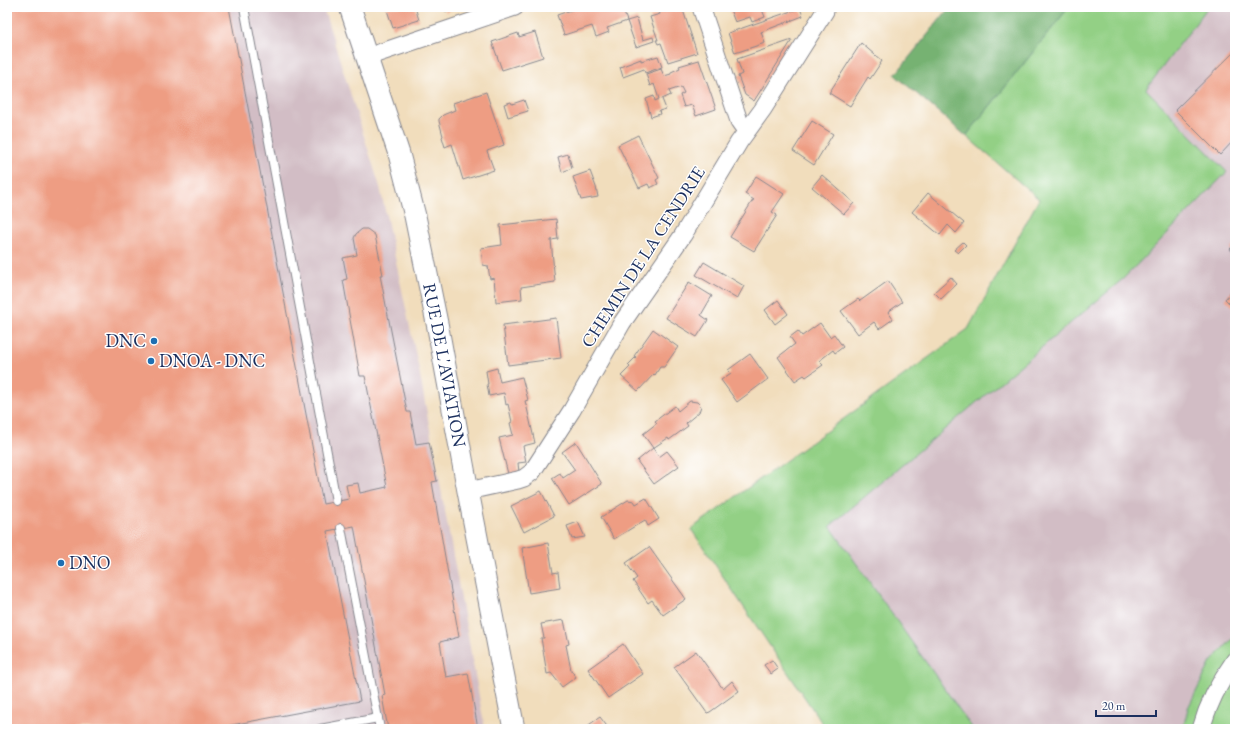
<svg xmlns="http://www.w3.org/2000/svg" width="1242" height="736" font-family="'EB Garamond',serif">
  <rect width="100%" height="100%" fill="#fff"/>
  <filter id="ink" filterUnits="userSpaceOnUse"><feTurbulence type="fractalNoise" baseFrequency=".025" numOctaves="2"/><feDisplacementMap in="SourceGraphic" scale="8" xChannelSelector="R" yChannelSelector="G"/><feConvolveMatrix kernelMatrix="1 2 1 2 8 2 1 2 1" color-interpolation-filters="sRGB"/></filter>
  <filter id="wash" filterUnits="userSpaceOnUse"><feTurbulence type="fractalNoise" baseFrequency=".012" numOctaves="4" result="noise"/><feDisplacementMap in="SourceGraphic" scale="16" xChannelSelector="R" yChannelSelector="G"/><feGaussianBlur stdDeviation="0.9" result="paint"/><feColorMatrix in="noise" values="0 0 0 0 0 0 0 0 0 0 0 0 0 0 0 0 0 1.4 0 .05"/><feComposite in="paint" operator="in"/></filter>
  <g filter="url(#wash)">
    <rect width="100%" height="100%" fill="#f1ddbc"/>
    <g fill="#d2bdc5">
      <polygon points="7,7 323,7 380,187 419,370 485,729 7,729"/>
      <polygon points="1208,7 1235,7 1235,636 1211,662 1188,708 1183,729 973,729 830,526 1124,278 1227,172 1146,89"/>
    </g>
    <g fill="#93d085" stroke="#578072">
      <polygon points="1069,7 1208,7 1146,89 1227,172 1124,278 830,526 973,729 826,729 691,529 968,329 1039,199 966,136"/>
      <polygon points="1235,636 1235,729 1183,729 1188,708 1211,662"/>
    </g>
    <polygon fill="#76b272" stroke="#487068" points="950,7 1069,7 966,136 895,75"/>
    <g id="blocks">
      <g fill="#ee9d83">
        <polygon points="7,7 229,7 323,504 349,499 346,485 358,483 360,493 387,487 365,376 360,376 343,280 347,279 343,258 357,255 354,238 356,234 362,229 367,229 375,235 383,275 380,275 407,412 410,412 416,444 429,442 437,481 432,482 459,637 440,642 446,677 468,673 478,729 388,729 382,696 385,695 354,526 327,531 360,701 210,729 7,729"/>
        <polygon points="386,7 415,7 419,20 393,28"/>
        <polygon points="444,7 458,7 446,12"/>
        <polygon points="580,7 622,7 627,21 607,28 609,32 596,37 592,26 564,35 557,15"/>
        <polygon points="658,7 682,7 697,53 668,62 661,43 658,44 656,40 658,40 650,17 660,14"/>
        <polygon points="729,7 761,7 765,17 752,22 750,17 735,22"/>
        <polygon points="800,8 803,16 761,32 765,43 735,53 728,33"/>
        <polygon points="637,18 643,40 653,37 654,41 636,47 627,21"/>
        <polygon points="535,32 543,57 502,70 492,42 518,33 519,37"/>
        <polygon points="792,40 754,101 745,95 738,76 742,74 737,59"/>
        <polygon points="861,43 882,61 870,79 868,77 850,106 829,93"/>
        <polygon points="1235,51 1235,139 1220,155 1175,110"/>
        <polygon points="658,56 662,67 645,73 644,69 623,77 620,67 641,59 641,61"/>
        <polygon points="699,60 716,109 696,116 692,105 684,107 680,95 684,93 681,87 669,91 671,95 662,99 666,109 659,111 660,114 651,117 646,99 654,96 655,101 659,99 654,84 650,86 646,74 661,69 664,76 671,74 671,72 680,68 679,66"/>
        <polygon points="486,92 504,145 487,151 494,170 463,180 452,144 445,147 442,137 443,136 439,121 439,119 443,115 455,110 453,103"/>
        <polygon points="524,100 528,111 508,117 504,104 511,102 512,104"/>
        <polygon points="812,121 833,134 814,165 793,151"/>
        <polygon points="638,135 659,178 656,180 658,184 650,188 648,184 639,188 618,145"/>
        <polygon points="568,154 572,168 562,172 558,157"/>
        <polygon points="590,171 596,187 598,197 581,200 573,177"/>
        <polygon points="822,175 854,203 844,214 812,187"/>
        <polygon points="756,176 784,194 772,212 777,215 754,251 730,237 753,200 754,200 745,194"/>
        <polygon points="928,193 964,223 956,233 948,225 940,235 912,212"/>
        <polygon points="556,219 558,239 551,240 555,282 521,287 522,299 496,302 494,278 490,279 488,266 483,265 481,248 502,245 500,225"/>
        <polygon points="963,242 966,245 958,253 954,250"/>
        <polygon points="1235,244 1235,255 1230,249"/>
        <polygon points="704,262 744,286 737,299 696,275"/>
        <polygon points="951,277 957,284 941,299 934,292"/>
        <polygon points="888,281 902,302 888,312 893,319 879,329 874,322 858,334 841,311 858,299 860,301"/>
        <polygon points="689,282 712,296 701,315 708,320 697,337 666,318"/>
        <polygon points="1235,288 1235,309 1225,299"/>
        <polygon points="778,300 788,314 775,324 765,310"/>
        <polygon points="556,318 561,358 508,365 503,325"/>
        <polygon points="820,323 830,337 834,334 843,347 835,353 833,350 819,361 823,365 806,377 804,375 795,381 778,357 795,344 790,337 798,331 802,336"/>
        <polygon points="653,329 678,347 664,367 660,367 655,375 654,374 638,391 621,376 630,367 628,365 636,357 634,356"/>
        <polygon points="750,354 768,379 737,402 721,380 731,373 728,370"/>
        <polygon points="497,368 500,382 522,377 528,400 525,401 527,408 535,443 523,446 526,462 518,463 519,472 508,474 499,438 513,435 510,423 512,422 508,404 506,405 504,393 489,396 487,384 488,384 486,371"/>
        <polygon points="690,401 697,402 701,406 699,412 686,423 688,426 669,440 668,438 653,448 643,434 657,423 655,421 675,406 678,411"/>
        <polygon points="576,442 602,484 569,505 552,478 560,473 563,478 575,470 562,452"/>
        <polygon points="653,448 659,457 667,451 679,466 654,484 637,461"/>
        <polygon points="541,491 554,516 524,532 511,506"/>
        <polygon points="646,498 659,519 648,526 645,520 614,539 601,517 628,500 634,501 636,504"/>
        <polygon points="578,522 585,537 572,539 567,526"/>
        <polygon points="548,543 553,573 558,572 560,588 529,593 522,548"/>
        <polygon points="649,547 686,599 663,615 652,600 648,603 633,581 637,578 626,563"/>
        <polygon points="564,620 569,644 566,645 571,670 576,677 562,687 551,673 547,674 541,638 544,638 541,624"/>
        <polygon points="623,644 643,674 608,698 588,669"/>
        <polygon points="696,651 723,689 732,681 739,691 710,712 707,713 674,667"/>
        <polygon points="772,660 778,669 771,674 764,665"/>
        <polygon points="600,717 609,729 583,729"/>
      </g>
    </g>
  </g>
  <g filter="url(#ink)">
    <use href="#blocks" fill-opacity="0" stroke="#86868d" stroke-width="1"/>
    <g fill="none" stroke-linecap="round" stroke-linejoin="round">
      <defs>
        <g id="service">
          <polyline points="244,7 336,501"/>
          <polyline points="341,528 380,729"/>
          <polyline points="320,729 378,718"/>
        </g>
        <g id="minor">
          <polyline points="701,7 739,121 746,131"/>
          <polyline points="367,57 515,7"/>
          <polyline points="468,491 518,480 524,478 532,472 572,410 622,323 683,235 739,142 763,109 825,11 826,7"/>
          <path d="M1201,729C1208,704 1220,681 1235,660"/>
        </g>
        <g id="tertiary">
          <path id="s1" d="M350,7L399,154L415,216L438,328L468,491L514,729"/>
        </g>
      </defs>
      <use href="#service" stroke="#86868d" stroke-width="10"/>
      <use href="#minor" stroke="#86868d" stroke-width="19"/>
      <use href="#tertiary" stroke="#86868d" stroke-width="23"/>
      <use href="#service" stroke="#fff" stroke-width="8"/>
      <use href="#minor" stroke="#fff" stroke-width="17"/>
      <use href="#tertiary" stroke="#fff" stroke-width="21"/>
    </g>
  </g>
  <g fill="#1f6fb2" stroke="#fff" stroke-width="1.5">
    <circle cx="154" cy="341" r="4"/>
    <circle cx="151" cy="361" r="4"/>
    <circle cx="61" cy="563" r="4"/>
  </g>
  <g text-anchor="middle" stroke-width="3" stroke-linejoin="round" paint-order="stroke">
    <g font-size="18" fill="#1b2f5e" stroke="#fff">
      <text transform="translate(643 257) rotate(-57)" y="6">CHEMIN DE LA CENDRIE</text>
      <text dy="6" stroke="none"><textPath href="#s1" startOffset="371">RUE DE L'AVIATION</textPath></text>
    </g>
    <g font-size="18" fill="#1b2f5e" stroke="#fff" text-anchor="start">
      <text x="146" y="347" text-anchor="end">DNC</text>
      <text x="159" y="367">DNOA - DNC</text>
      <text x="69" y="569">DNO</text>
    </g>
  </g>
  <rect width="1242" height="736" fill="none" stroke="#fff" stroke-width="24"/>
  <path d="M1096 710v6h60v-6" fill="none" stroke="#1b2f5e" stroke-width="2"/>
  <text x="1102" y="710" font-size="12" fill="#1b2f5e" stroke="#ffffff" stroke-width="3" paint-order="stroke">20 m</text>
</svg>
